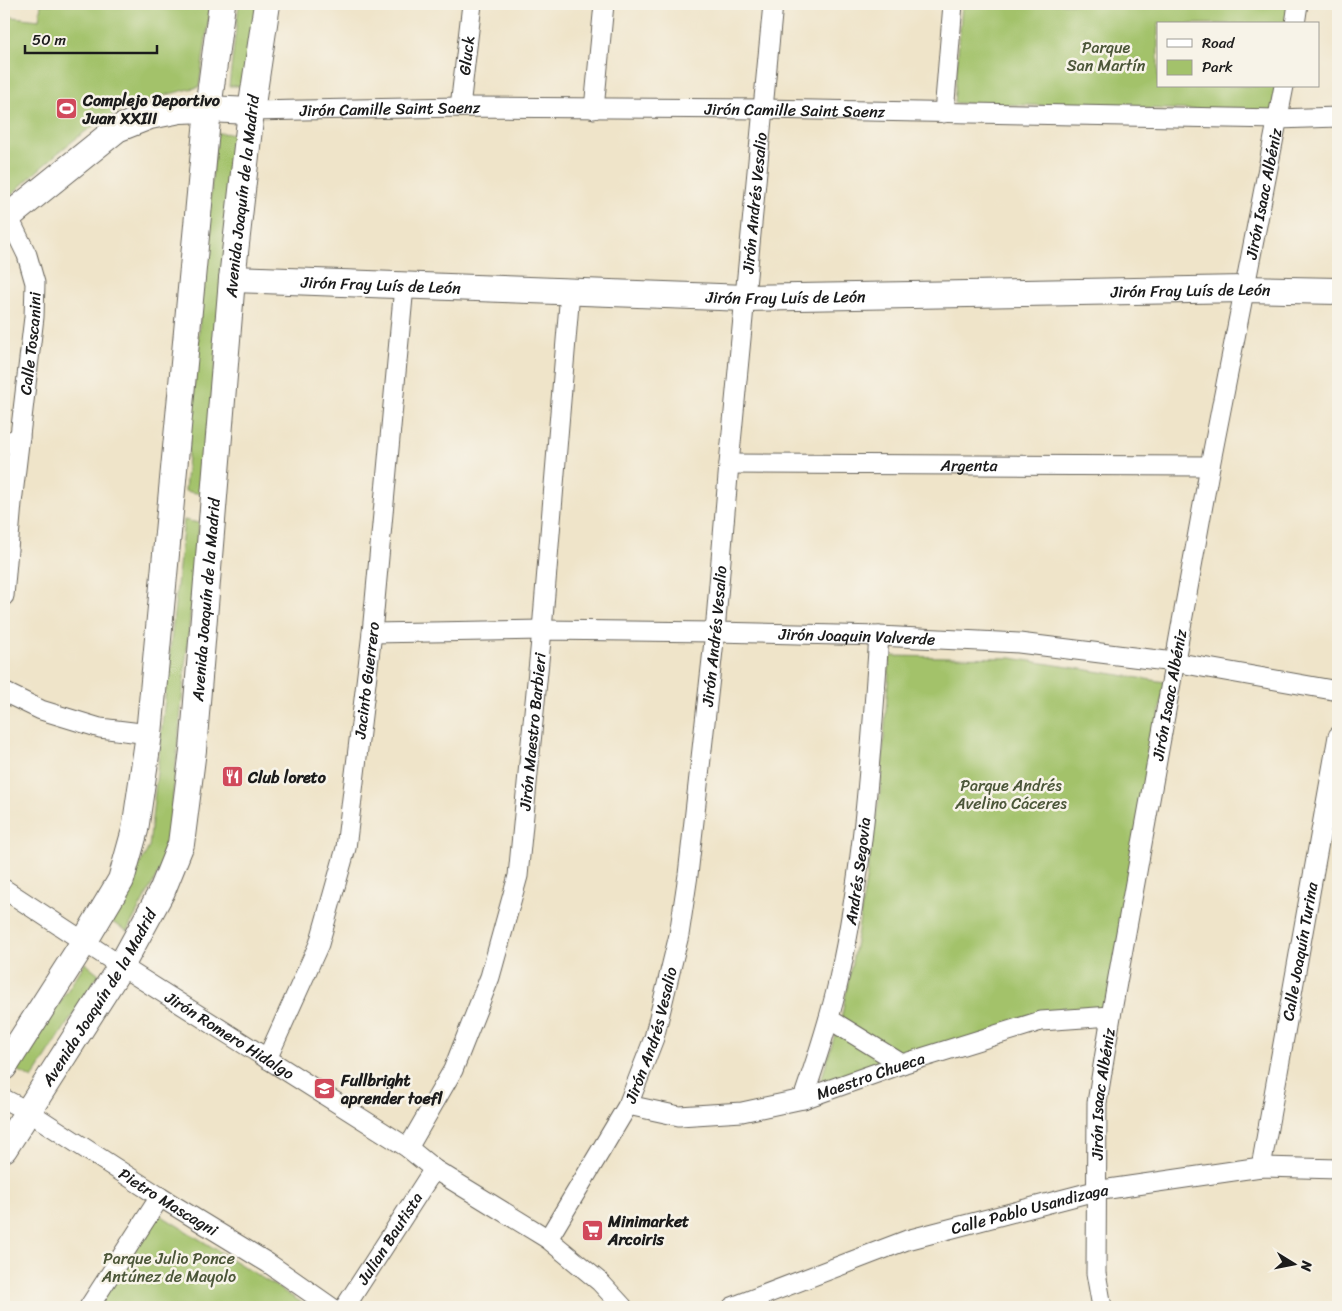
<svg xmlns="http://www.w3.org/2000/svg" width="1342" height="1311" font-family="Sriracha,sans-serif">
  <rect width="100%" height="100%" fill="#f7f3e8"/>
  <filter id="ink" filterUnits="userSpaceOnUse"><feTurbulence type="fractalNoise" baseFrequency=".02" numOctaves="2"/><feDisplacementMap in="SourceGraphic" scale="10" xChannelSelector="R" yChannelSelector="G"/><feConvolveMatrix kernelMatrix="1 2 1 2 8 2 1 2 1" color-interpolation-filters="sRGB"/></filter>
  <filter id="wash" filterUnits="userSpaceOnUse"><feTurbulence type="fractalNoise" baseFrequency=".0096" numOctaves="4" result="noise"/><feDisplacementMap in="SourceGraphic" scale="20" xChannelSelector="R" yChannelSelector="G"/><feGaussianBlur stdDeviation="1.12" result="paint"/><feColorMatrix in="noise" values="0 0 0 0 0 0 0 0 0 0 0 0 0 0 0 0 0 1.4 0 .05"/><feComposite in="paint" operator="in"/></filter>
  <g filter="url(#wash)">
    <rect width="100%" height="100%" fill="#efe4c9"/>
    <g fill="#a3c26b" stroke="#606f44">
      <path d="M41,4H211L199,87C161,95 122,107 89,129C60,149 30,178 4,201V16L39,20Z"/>
      <polygon points="239,4 261,4 251,86 229,86"/>
      <polygon points="962,4 1292,4 1288,24 1158,24 1158,86 1277,86 1273,112 954,103"/>
      <polygon points="216,133 239,134 202,494 185,491"/>
      <polygon points="184,520 199,523 167,857 127,931 110,921 149,847"/>
      <polygon points="890,656 1011,658 1165,682 1106,1010 903,1057 841,1020 858,930 880,792"/>
      <polygon points="85,963 99,974 32,1079 17,1070"/>
      <polygon points="836,1031 891,1063 817,1094"/>
      <polygon points="157,1213 309,1307 98,1307"/>
    </g>
  </g>
  <g filter="url(#ink)">
    <g fill="none" stroke-linecap="round" stroke-linejoin="round">
      <defs>
        <g id="street">
          <polyline points="1295,24 1298,4"/>
          <path id="s1" d="M460,107L472,4"/>
          <polyline points="594,109 604,4"/>
          <path id="s2" d="M251,111L460,107L763,109L1278,119L1338,117"/>
          <polyline points="944,113 953,4"/>
          <polyline points="4,444 20,437"/>
          <path id="s3" d="M729,464L1210,466"/>
          <path id="s4" d="M4,596L12,503L34,317L35,283L27,255L8,216"/>
          <path id="s5" d="M372,633L542,630L715,632L879,636L1019,643L1174,662L1338,691"/>
          <polyline points="4,692 41,710 100,728 149,734"/>
          <path id="s6" d="M4,889L121,966L408,1148L434,1169L548,1239L600,1282L623,1307"/>
          <polyline points="829,1019 902,1064"/>
          <path id="s7" d="M267,1059L319,944L346,848L372,633L404,286"/>
          <path id="s8" d="M4,1099L29,1112L160,1197L268,1263L331,1307"/>
          <path id="s9" d="M803,1099C816,1061 829,1022 838,983C864,869 871,752 879,636"/>
          <path id="s10" d="M628,1105L679,1116L742,1112L803,1099L902,1064L1041,1021L1111,1016"/>
          <path id="s11" d="M408,1148L453,1070L490,977L518,876L542,630L570,292"/>
          <path id="s12" d="M1261,1167L1338,736"/>
          <path id="s13" d="M548,1239L628,1105L654,1038L679,935L688,875L715,632L729,464L773,4"/>
          <polyline points="89,1307 160,1197"/>
          <path id="s14" d="M345,1307L434,1169"/>
          <path id="s15" d="M732,1307L907,1240L1095,1191L1261,1167L1338,1169"/>
          <path id="s16" d="M1102,1307L1096,1273L1097,1103L1111,1016L1210,466L1284,86"/>
        </g>
        <g id="secondary">
          <polyline points="4,220 117,129 150,116 180,110 208,109 251,111"/>
          <path id="s17" d="M232,279L746,298L1245,289L1338,291"/>
          <polyline points="4,1067 84,942 121,880 135,830 149,734 208,109 222,4"/>
          <path id="s18" d="M4,1149L121,966L162,891L181,844L193,750L232,279L251,111L267,4"/>
        </g>
      </defs>
      <use href="#street" stroke="#666259" stroke-width="21"/>
      <use href="#secondary" stroke="#666259" stroke-width="28"/>
      <use href="#street" stroke="#fff" stroke-width="19"/>
      <use href="#secondary" stroke="#fff" stroke-width="26"/>
    </g>
  </g>
  <defs>
    <symbol id="stadium-square" viewBox="-11 -11 22 22"><rect x="-9" y="-9" width="18" height="18" rx="4" fill="#d1495b" stroke="#f7f3e8"/><path d="M0-5a6.5 5 0 1 0 0 10a6.5 5 0 1 0 0-10ZM-3.5-1.8h7v3.6h-7Z" fill="#fff"/></symbol>
    <symbol id="restaurant-square" viewBox="-11 -11 22 22"><rect x="-9" y="-9" width="18" height="18" rx="4" fill="#d1495b" stroke="#f7f3e8"/><path d="M-5-6h1v4h1v-4h1v4h1v-4h1v5L-1.5 .5V6h-2V.5L-5-1ZM5-6V6H3V1.5H1.5Q1.5-4 5-6Z" fill="#fff"/></symbol>
    <symbol id="school-square" viewBox="-11 -11 22 22"><rect x="-9" y="-9" width="18" height="18" rx="4" fill="#d1495b" stroke="#f7f3e8"/><path d="M0-5L7-2L0 1L-7-2ZM-4 1L0 2.5L4 1V4Q0 6-4 4Z" fill="#fff"/></symbol>
    <symbol id="supermarket-square" viewBox="-11 -11 22 22"><rect x="-9" y="-9" width="18" height="18" rx="4" fill="#d1495b" stroke="#f7f3e8"/><path d="M-6-5.5h2.5l.6 2H6L4.5 2H-2.5L-4.4-4H-6ZM-1.5 3.2a1.3 1.3 0 1 0 .1 0ZM3 3.2a1.3 1.3 0 1 0 .1 0Z" fill="#fff"/></symbol>
  </defs>
  <g fill-rule="evenodd">
    <use href="#stadium-square" x="54" y="96" width="25" height="25"/>
    <use href="#restaurant-square" x="220" y="764" width="25" height="25"/>
    <use href="#school-square" x="312" y="1076" width="25" height="25"/>
    <use href="#supermarket-square" x="580" y="1218" width="25" height="25"/>
  </g>
  <g text-anchor="middle" stroke-width="5" stroke-linejoin="round" paint-order="stroke">
    <g font-size="16" fill="#4b5638" stroke="#f7f3e8">
      <text x="1106" y="53">Parque<tspan x="1106" dy="18">San Martín</tspan></text>
      <text x="1011" y="791">Parque Andrés<tspan x="1011" dy="18">Avelino Cáceres</tspan></text>
      <text x="169" y="1264">Parque Julio Ponce<tspan x="169" dy="18">Antúnez de Mayolo</tspan></text>
    </g>
    <g font-size="16" fill="#1c1c1c" stroke="#f7f3e8">
      <text dy="6" stroke="none"><textPath href="#s1" startOffset="52">Gluck</textPath></text>
      <text dy="6" stroke="none"><textPath href="#s2" startOffset="139">Jirón Camille Saint Saenz</textPath></text>
      <text dy="6" stroke="none"><textPath href="#s2" startOffset="544">Jirón Camille Saint Saenz</textPath></text>
      <text dy="6" stroke="none"><textPath href="#s16" startOffset="1129">Jirón Isaac Albéniz</textPath></text>
      <text dy="6" stroke="none"><textPath href="#s18" startOffset="1004">Avenida Joaquín de la Madrid</textPath></text>
      <text dy="6" stroke="none"><textPath href="#s13" startOffset="1070">Jirón Andrés Vesalio</textPath></text>
      <text dy="6" stroke="none"><textPath href="#s17" startOffset="149">Jirón Fray Luís de León</textPath></text>
      <text dy="6" stroke="none"><textPath href="#s17" startOffset="959">Jirón Fray Luís de León</textPath></text>
      <text dy="6" stroke="none"><textPath href="#s17" startOffset="554">Jirón Fray Luís de León</textPath></text>
      <text dy="6" stroke="none"><textPath href="#s4" startOffset="254">Calle Toscanini</textPath></text>
      <text dy="6" stroke="none"><textPath href="#s3" startOffset="240">Argenta</textPath></text>
      <text dy="6" stroke="none"><textPath href="#s18" startOffset="599">Avenida Joaquín de la Madrid</textPath></text>
      <text dy="6" stroke="none"><textPath href="#s13" startOffset="635">Jirón Andrés Vesalio</textPath></text>
      <text dy="6" stroke="none"><textPath href="#s5" startOffset="485">Jirón Joaquin Valverde</textPath></text>
      <text dy="6" stroke="none"><textPath href="#s7" startOffset="395">Jacinto Guerrero</textPath></text>
      <text dy="6" stroke="none"><textPath href="#s16" startOffset="619">Jirón Isaac Albéniz</textPath></text>
      <text dy="6" stroke="none"><textPath href="#s11" startOffset="440">Jirón Maestro Barbieri</textPath></text>
      <text dy="6" stroke="none"><textPath href="#s9" startOffset="235">Andrés Segovia</textPath></text>
      <text dy="6" stroke="none"><textPath href="#s12" startOffset="219">Calle Joaquín Turina</textPath></text>
      <text dy="6" stroke="none"><textPath href="#s18" startOffset="179">Avenida Joaquín de la Madrid</textPath></text>
      <text dy="6" stroke="none"><textPath href="#s13" startOffset="230">Jirón Andrés Vesalio</textPath></text>
      <text dy="6" stroke="none"><textPath href="#s6" startOffset="269">Jirón Romero Hidalgo</textPath></text>
      <text dy="6" stroke="none"><textPath href="#s10" startOffset="249">Maestro Chueca</textPath></text>
      <text dy="6" stroke="none"><textPath href="#s16" startOffset="214">Jirón Isaac Albéniz</textPath></text>
      <text dy="6" stroke="none"><textPath href="#s8" startOffset="194">Pietro Mascagni</textPath></text>
      <text dy="6" stroke="none"><textPath href="#s15" startOffset="314">Calle Pablo Usandizaga</textPath></text>
      <text dy="6" stroke="none"><textPath href="#s14" startOffset="82">Julian Bautista</textPath></text>
    </g>
    <g font-size="16" font-weight="bold" fill="#1c1c1c" stroke="#f7f3e8" text-anchor="start">
      <text x="83" y="106">Complejo Deportivo<tspan x="83" dy="18">Juan XXIII</tspan></text>
      <text x="248" y="783">Club loreto</text>
      <text x="341" y="1086">Fullbright<tspan x="341" dy="18">aprender toefl</tspan></text>
      <text x="608" y="1227">Minimarket<tspan x="608" dy="18">Arcoiris</tspan></text>
    </g>
  </g>
  <rect width="1342" height="1311" fill="none" stroke="#f7f3e8" stroke-width="20"/>
  <rect x="1157" y="22" width="162" height="65" fill="#f7f3e8" stroke="#9f9d96"/>
  <rect x="1167" y="39" width="25" height="8" fill="#ffffff" stroke="#9f9d96"/>
  <text x="1202" y="48" font-size="15" fill="#1c1c1c">Road</text>
  <rect x="1167" y="60" width="25" height="15" fill="#a3c26b" stroke="#9f9d96"/>
  <text x="1202" y="72" font-size="15" fill="#1c1c1c">Park</text>
  <g transform="translate(1294 1264) rotate(100)" stroke="#f7f3e8" stroke-width="4" paint-order="stroke">
  <path d="M0-4L9 19L0 12L-9 19Z" fill="#1c1c1c"/>
  <text y="-8" font-size="14" font-weight="bold" text-anchor="middle" fill="#1c1c1c">N</text>
  </g>
  <path d="M25 45v8h132v-8" fill="none" stroke="#1c1c1c" stroke-width="2.5"/>
  <text x="32" y="45" font-size="15" fill="#1c1c1c" stroke="#f7f3e8" stroke-width="4" paint-order="stroke">50 m</text>
</svg>
